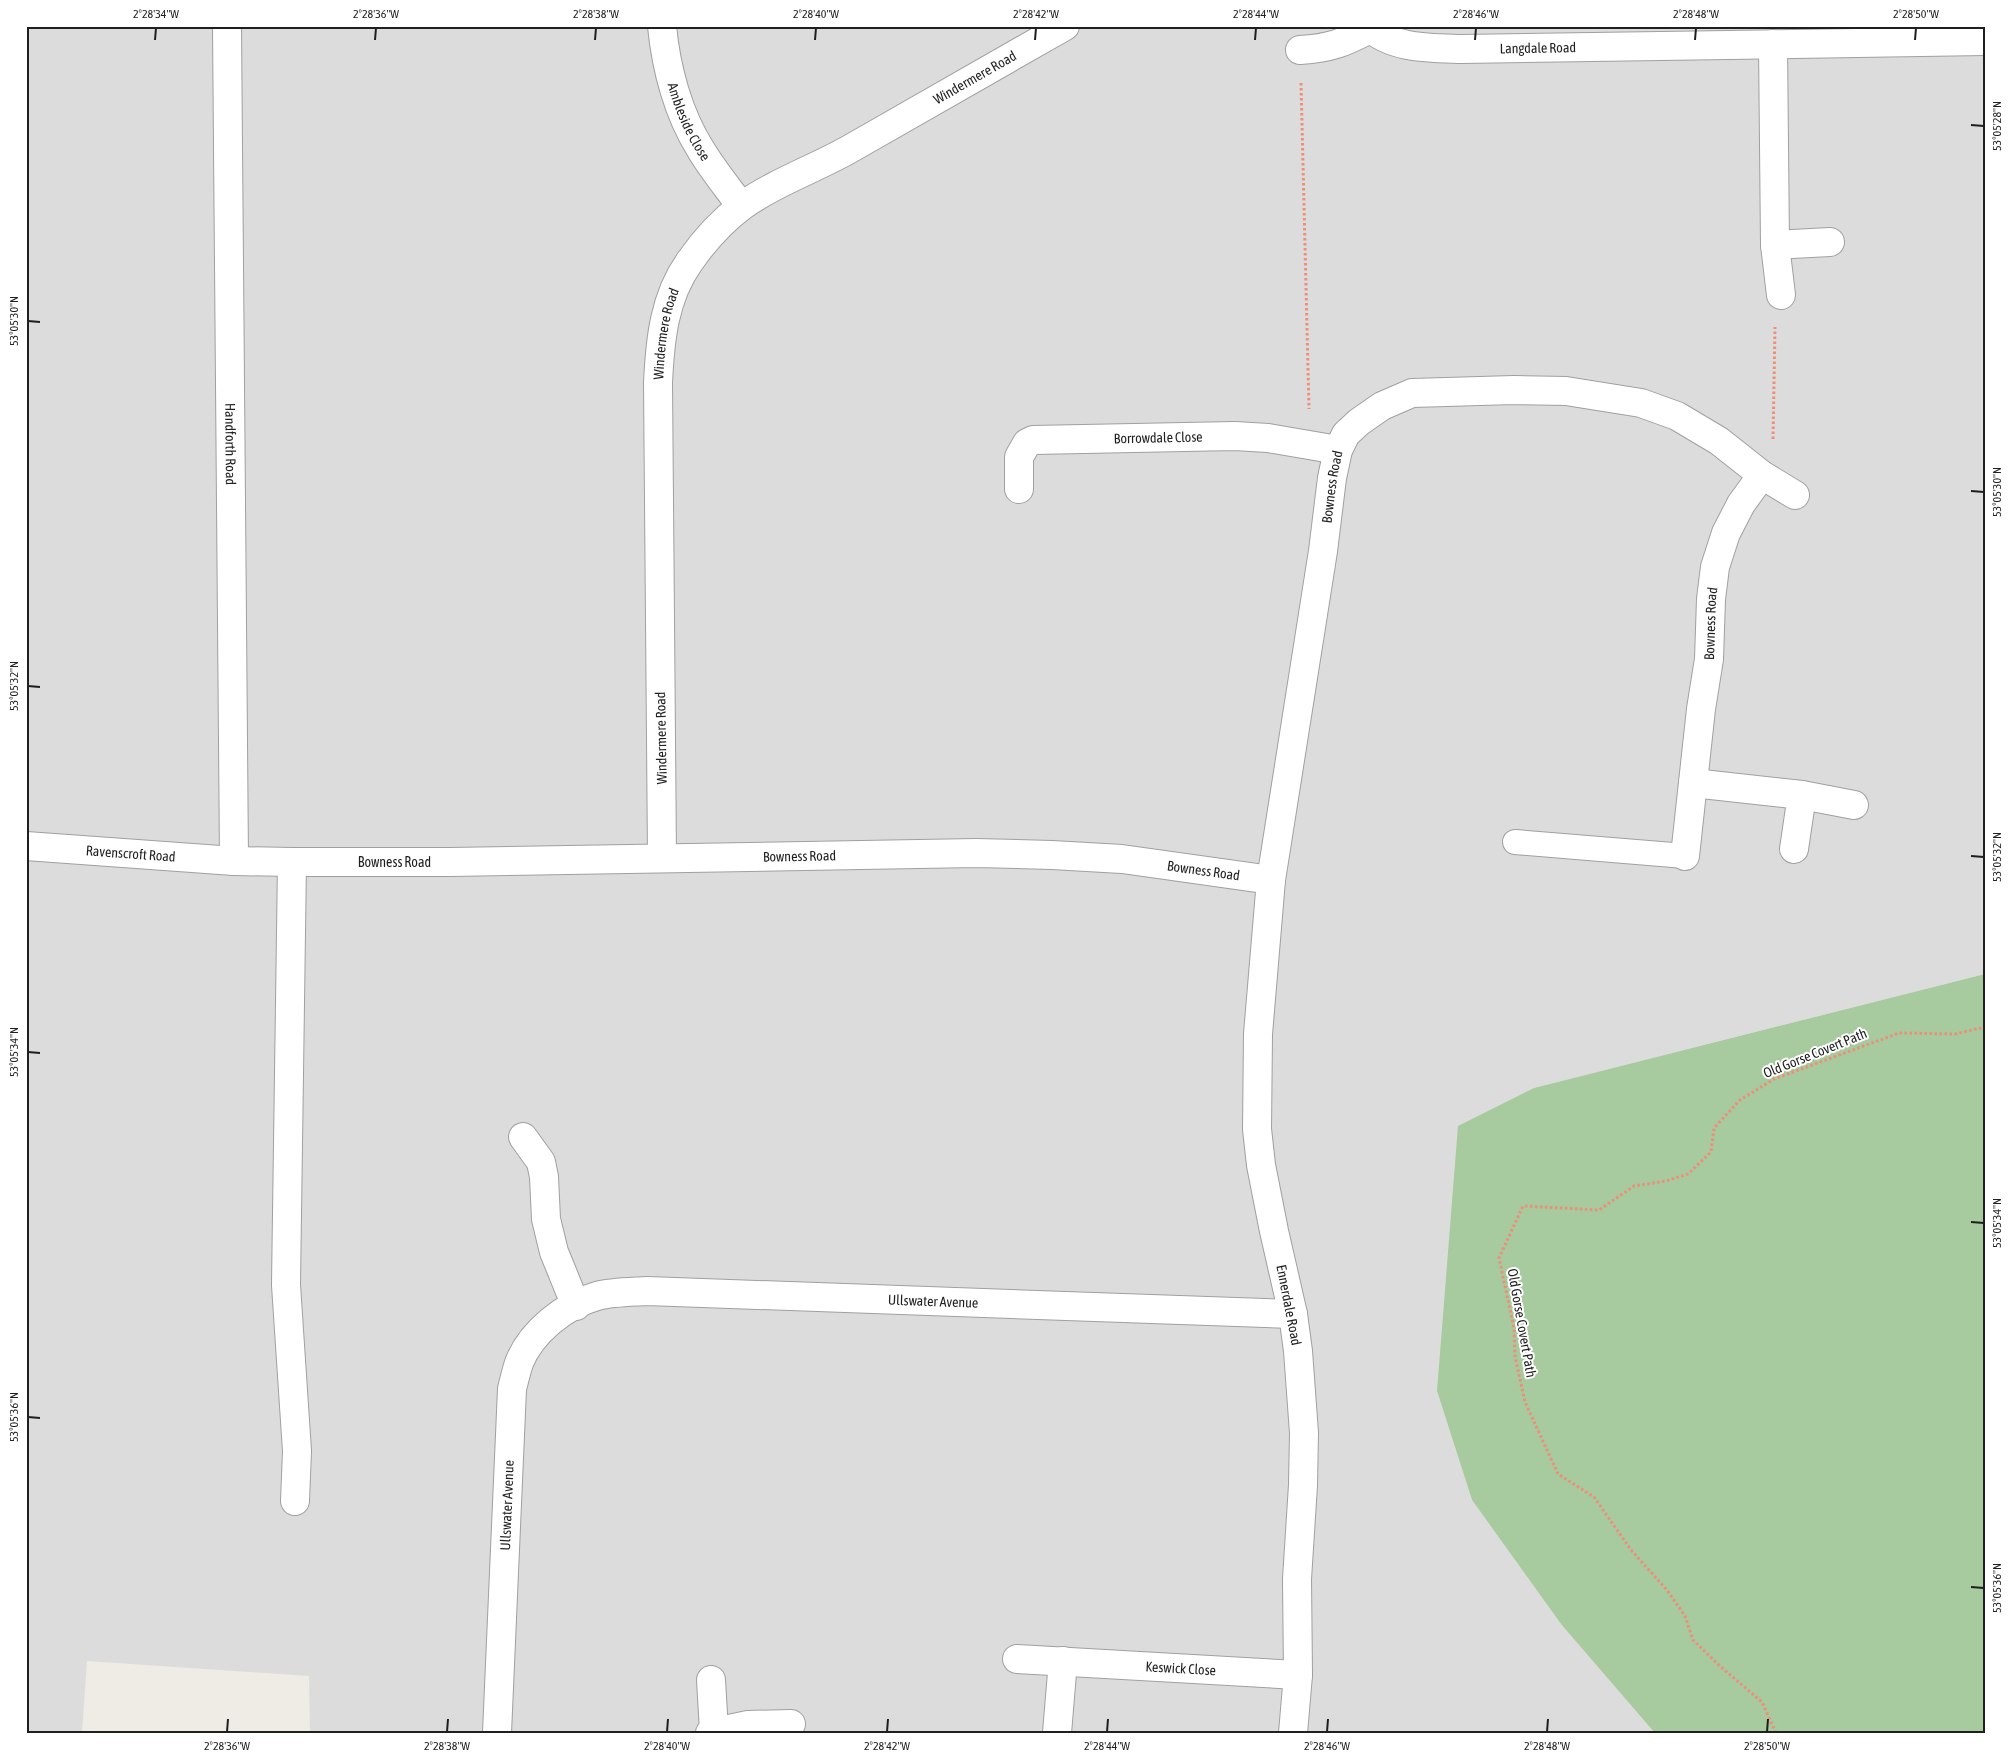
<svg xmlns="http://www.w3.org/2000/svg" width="2011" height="1759" font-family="'Asap Condensed',sans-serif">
  <rect width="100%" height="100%" fill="#efece6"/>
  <polygon fill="#dddcdc" points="26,26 1985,26 1985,974 1534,1088 1437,1391 1472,1500 1561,1624 1665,1733 310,1733 309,1676 87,1661 82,1733 26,1733"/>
  <polygon fill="#a7ca9e" points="1985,974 1985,1733 1655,1733 1561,1624 1472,1500 1437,1391 1458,1126 1534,1088"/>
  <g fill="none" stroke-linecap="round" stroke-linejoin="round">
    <defs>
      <polyline id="service" points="1515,842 1685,856"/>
      <g id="minor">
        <path id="s1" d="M227,26L234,861"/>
        <path id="s2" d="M662,26C666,68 678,114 701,150C713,170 728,188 741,206"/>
        <path id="s3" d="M1368,26C1391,49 1431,48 1461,49L1985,41"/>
        <polyline points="1773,44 1775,245 1781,295"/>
        <path d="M1300,50C1331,48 1343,43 1370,29"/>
        <polyline points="1775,245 1830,242"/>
        <path id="s4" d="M1019,489V457L1027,443L1033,440L1235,436L1268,438L1338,450"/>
        <polyline points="1693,783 1802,795 1854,805"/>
        <path id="s5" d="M26,846L234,861L292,862H450L976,853L1052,855L1122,859L1271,880"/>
        <polyline points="1794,849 1802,795"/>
        <path id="s6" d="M1685,856L1701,709L1709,659L1711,599L1715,567L1726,533L1741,504L1762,475"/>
        <path id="s7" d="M662,858L658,383C660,340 664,297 690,261C704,241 722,221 742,206C774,183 814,169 848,150C921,108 993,67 1065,26"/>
        <polyline points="292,862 286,1285 297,1451 295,1501"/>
        <polyline points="523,1137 541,1162 544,1177 546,1219 554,1252 576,1306"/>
        <path id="s8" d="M1017,1659L1298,1675"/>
        <polyline points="711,1680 714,1731"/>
        <path id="s9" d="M497,1733L512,1389C514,1381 516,1372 519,1363C531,1332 565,1305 597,1296C612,1292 631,1292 647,1291L1293,1314"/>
        <polyline points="710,1733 748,1725 791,1724"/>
        <polyline points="1057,1733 1063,1661"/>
        <path id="s10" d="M1293,1733L1298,1675L1297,1579L1303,1485L1304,1433L1298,1351L1293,1314L1274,1231L1261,1165L1257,1129L1258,1034L1271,880L1323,551L1332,478L1338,450L1346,434L1359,422L1382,406L1412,393L1514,390L1566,391L1641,403L1677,416L1719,441L1762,475L1795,495"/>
      </g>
    </defs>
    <use href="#service" stroke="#a0a0a0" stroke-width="26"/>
    <use href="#minor" stroke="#a0a0a0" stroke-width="30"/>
    <g stroke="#ed8f78" stroke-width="3" stroke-dasharray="2.5 2.5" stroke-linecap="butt">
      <polyline points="1301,83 1309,409"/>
      <polyline points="1773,439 1775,327"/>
      <polyline points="1776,1733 1762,1702 1721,1667 1693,1640 1685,1616 1667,1590 1631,1550 1594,1497 1558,1474 1525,1402 1515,1356 1514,1328 1499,1258 1523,1206 1599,1210 1634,1186 1666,1181 1688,1174 1711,1152 1714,1128 1740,1100 1774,1079 1899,1033 1955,1034 1985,1027"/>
    </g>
    <use href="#service" stroke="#fff" stroke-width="24"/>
    <use href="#minor" stroke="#fff" stroke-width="28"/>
  </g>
  <path fill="none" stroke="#1f1f1f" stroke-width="2" d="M155,40L156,28M375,40L376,28M595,40L596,28M815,40L816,28M1035,40L1036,28M1255,40L1256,28M1475,40L1476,28M1695,40L1696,28M1915,40L1916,28M1971,125L1984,126M28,321L40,322M1971,491L1984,492M28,686L40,687M1971,856L1984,857M28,1052L40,1053M1971,1222L1984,1223M28,1417L40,1418M1971,1587L1984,1588M227,1732L228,1719M447,1732L448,1719M667,1732L668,1719M887,1732L888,1719M1107,1732L1108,1719M1327,1732L1328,1719M1547,1732L1548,1719M1767,1732L1768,1719"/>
  <g text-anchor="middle" stroke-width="4" stroke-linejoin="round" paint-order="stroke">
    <g font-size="14" fill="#1f1f1f" stroke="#fff">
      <text dy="5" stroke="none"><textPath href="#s3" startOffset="175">Langdale Road</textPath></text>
      <text dy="5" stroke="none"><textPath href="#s7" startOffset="945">Windermere Road</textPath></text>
      <text dy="5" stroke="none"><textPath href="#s2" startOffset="100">Ambleside Close</textPath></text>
      <text dy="5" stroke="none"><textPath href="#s7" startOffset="525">Windermere Road</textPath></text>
      <text dy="5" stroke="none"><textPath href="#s4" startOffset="180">Borrowdale Close</textPath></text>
      <text dy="5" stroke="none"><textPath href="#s1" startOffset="418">Handforth Road</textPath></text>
      <text dy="5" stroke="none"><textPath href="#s10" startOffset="1256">Bowness Road</textPath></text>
      <text dy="5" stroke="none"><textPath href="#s6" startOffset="234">Bowness Road</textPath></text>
      <text transform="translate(661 738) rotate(-91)" y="5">Windermere Road</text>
      <text dy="5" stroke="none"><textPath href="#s5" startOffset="105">Ravenscroft Road</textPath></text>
      <text dy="5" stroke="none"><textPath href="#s5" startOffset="774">Bowness Road</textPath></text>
      <text dy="5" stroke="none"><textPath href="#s5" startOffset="369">Bowness Road</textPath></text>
      <text dy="5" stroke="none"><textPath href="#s5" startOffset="1179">Bowness Road</textPath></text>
      <text transform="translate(1815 1053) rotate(-22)" y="5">Old Gorse Covert Path</text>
      <text dy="5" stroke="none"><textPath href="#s9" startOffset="814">Ullswater Avenue</textPath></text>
      <text transform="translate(1289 1305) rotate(79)" y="5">Ennerdale Road</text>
      <text transform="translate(1522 1323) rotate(80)" y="5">Old Gorse Covert Path</text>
      <text dy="5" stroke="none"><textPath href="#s9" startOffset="228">Ullswater Avenue</textPath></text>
      <text dy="5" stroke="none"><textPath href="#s8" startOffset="164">Keswick Close</textPath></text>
    </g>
  </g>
  <rect width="2011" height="1759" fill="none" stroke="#ffffff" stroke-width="55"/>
  <rect x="28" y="28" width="1956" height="1704" fill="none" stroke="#1f1f1f" stroke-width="2"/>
  <g font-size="12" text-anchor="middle" fill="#1f1f1f">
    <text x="156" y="18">2°28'34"W</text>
    <text x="376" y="18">2°28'36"W</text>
    <text x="596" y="18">2°28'38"W</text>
    <text x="816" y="18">2°28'40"W</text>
    <text x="1036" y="18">2°28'42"W</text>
    <text x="1256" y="18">2°28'44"W</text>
    <text x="1476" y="18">2°28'46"W</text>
    <text x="1696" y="18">2°28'48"W</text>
    <text x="1916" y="18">2°28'50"W</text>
    <text transform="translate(1997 126) rotate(-90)" y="4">53°05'28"N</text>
    <text transform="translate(14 321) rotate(-90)" y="4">53°05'30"N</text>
    <text transform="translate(1997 492) rotate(-90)" y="4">53°05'30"N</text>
    <text transform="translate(14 686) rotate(-90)" y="4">53°05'32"N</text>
    <text transform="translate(1997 857) rotate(-90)" y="4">53°05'32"N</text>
    <text transform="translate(14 1052) rotate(-90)" y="4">53°05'34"N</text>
    <text transform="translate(1997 1223) rotate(-90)" y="4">53°05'34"N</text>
    <text transform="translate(14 1417) rotate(-90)" y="4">53°05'36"N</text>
    <text transform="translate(1997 1588) rotate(-90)" y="4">53°05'36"N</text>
    <text x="227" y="1750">2°28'36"W</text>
    <text x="447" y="1750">2°28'38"W</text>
    <text x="667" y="1750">2°28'40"W</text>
    <text x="887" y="1750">2°28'42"W</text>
    <text x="1107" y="1750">2°28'44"W</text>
    <text x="1327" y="1750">2°28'46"W</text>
    <text x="1547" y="1750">2°28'48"W</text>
    <text x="1767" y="1750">2°28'50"W</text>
  </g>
</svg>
